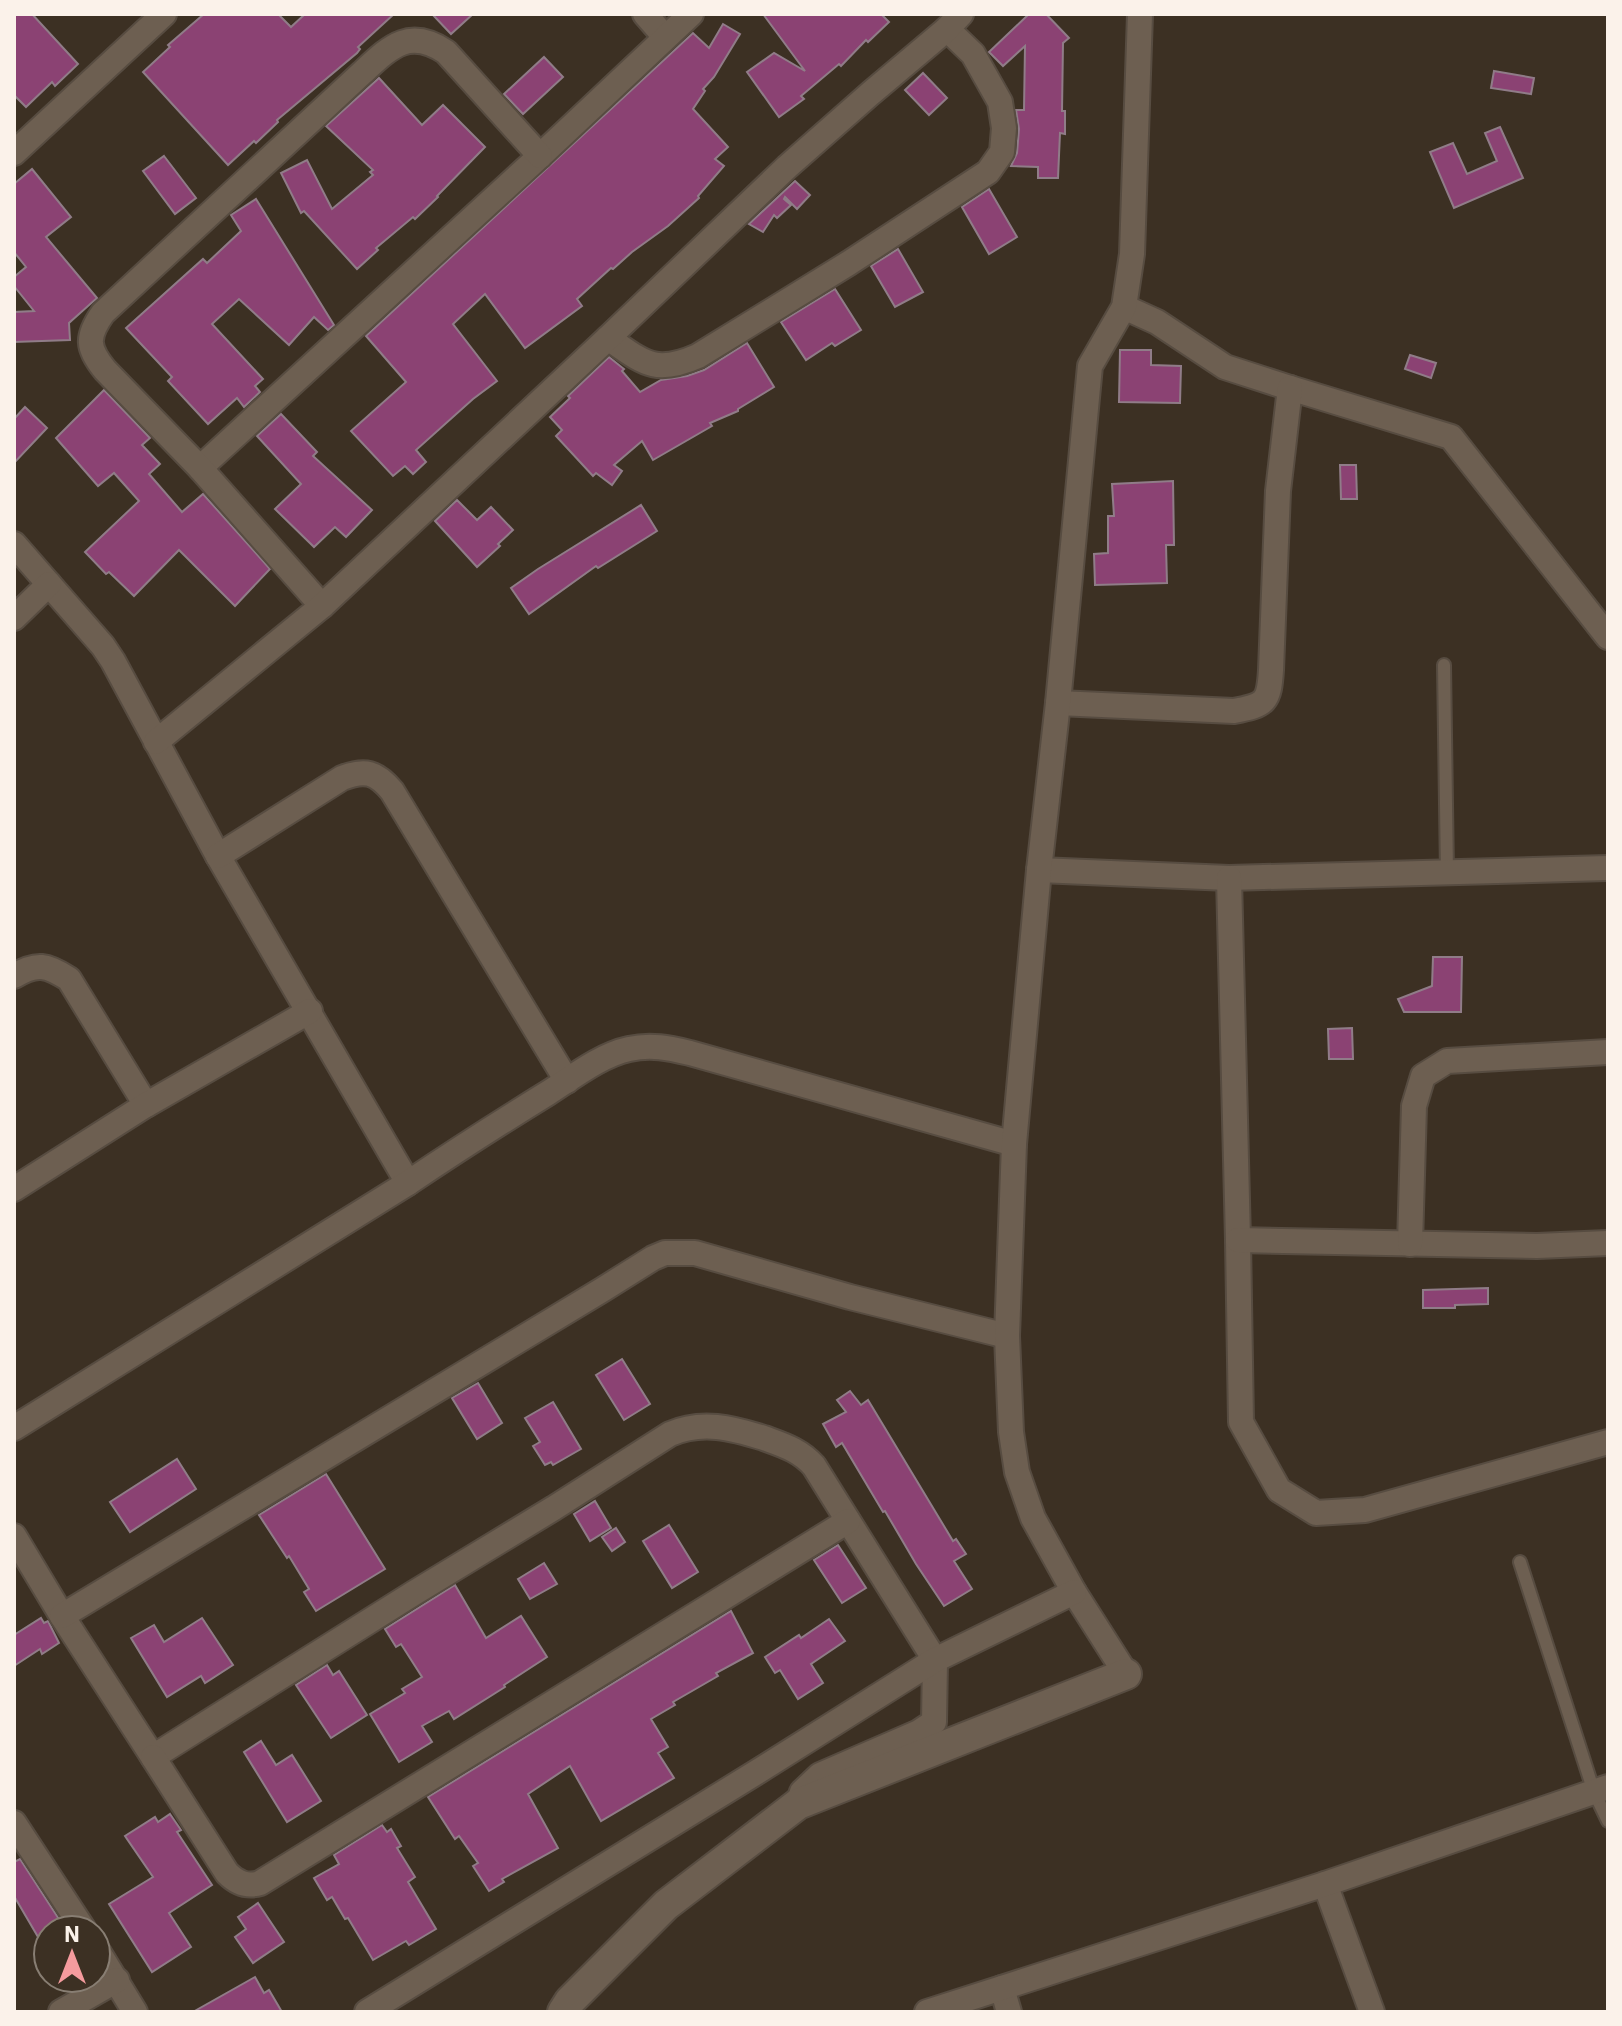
<svg xmlns="http://www.w3.org/2000/svg" width="1622" height="2026" font-family="'IBM Plex Sans',sans-serif">
  <rect width="100%" height="100%" fill="#3c3023"/>
  <g fill="#8b4273" stroke="#907c88" stroke-width="2">
    <polygon points="14,14 32,14 78,64 55,86 52,82 26,107 14,95"/>
    <polygon points="204,14 278,14 291,27 305,14 394,14 358,47 360,49 357,53 277,120 278,122 256,143 254,141 228,165 143,72 170,47 168,45"/>
    <polygon points="432,14 473,14 451,34"/>
    <polygon points="763,14 881,14 889,22 868,42 866,40 841,66 839,64 801,96 804,99 779,117 747,72 774,53 805,71"/>
    <polygon points="1029,14 1046,14 1069,38 1063,43 1062,111 1065,111 1065,134 1060,133 1058,178 1038,178 1038,167 1011,166 1017,153 1019,129 1016,110 1024,110 1025,46 1003,66 989,52"/>
    <polygon points="723,24 740,34 714,77 703,89 705,91 693,109 728,147 715,159 724,166 698,196 699,198 668,226 632,252 613,269 611,268 577,299 582,306 525,348 485,294 453,324 497,381 473,399 416,450 426,462 413,474 405,466 393,476 351,431 406,382 366,336 693,33 709,48"/>
    <polygon points="544,57 563,77 523,114 504,94"/>
    <polygon points="1494,71 1534,78 1531,94 1491,88"/>
    <polygon points="923,73 947,98 929,115 905,90"/>
    <polygon points="379,78 422,125 443,105 485,147 437,196 438,197 415,219 413,217 376,248 378,250 357,269 304,211 301,213 281,173 307,160 332,209 373,175 370,172 373,170 326,126"/>
    <polygon points="1500,127 1523,178 1454,208 1430,152 1453,143 1467,174 1497,161 1485,133"/>
    <polygon points="164,156 196,198 175,214 143,171"/>
    <polygon points="32,169 71,217 46,237 97,298 69,323 70,340 14,342 14,312 34,311 14,286 14,277 26,267 14,252 14,184"/>
    <polygon points="795,181 810,195 797,209 785,197 784,199 791,205 777,218 774,215 763,232 749,224"/>
    <polygon points="989,189 1017,237 989,254 962,207"/>
    <polygon points="256,199 334,325 328,330 314,317 289,345 239,299 212,324 263,379 255,386 260,392 244,407 237,398 208,424 168,381 172,377 126,328 203,259 207,263 241,231 231,215"/>
    <polygon points="898,249 923,292 895,307 871,266"/>
    <polygon points="835,289 861,330 835,346 832,343 806,360 781,322"/>
    <polygon points="747,343 774,387 738,409 738,411 710,423 712,426 653,460 642,441 614,465 622,471 612,485 596,473 593,476 556,436 562,430 550,417 570,398 568,396 609,357 624,369 622,371 640,392 661,380 687,376 704,370"/>
    <polygon points="1120,350 1151,350 1151,365 1181,366 1180,403 1119,402"/>
    <polygon points="1410,355 1436,363 1431,378 1405,369"/>
    <polygon points="104,390 150,438 142,445 160,464 149,474 182,512 203,494 270,569 235,606 179,550 134,596 109,572 106,574 85,552 139,501 114,473 98,486 56,438"/>
    <polygon points="25,407 47,428 14,463 14,419"/>
    <polygon points="281,414 317,452 313,456 372,510 346,537 335,527 314,547 275,509 301,484 257,436"/>
    <polygon points="1340,465 1356,465 1357,499 1341,499"/>
    <polygon points="1173,481 1174,545 1166,545 1167,583 1095,585 1094,554 1108,553 1108,516 1114,516 1112,484"/>
    <polygon points="457,500 477,520 491,507 513,530 498,544 500,546 477,567 435,521"/>
    <polygon points="641,505 657,531 598,568 596,566 529,614 511,588 538,569"/>
    <polygon points="1433,957 1462,957 1461,1012 1404,1012 1398,999 1432,986"/>
    <polygon points="1352,1028 1353,1059 1329,1059 1328,1029"/>
    <polygon points="1488,1288 1488,1304 1455,1305 1455,1308 1423,1308 1423,1290"/>
    <polygon points="622,1359 650,1404 624,1420 596,1375"/>
    <polygon points="478,1383 502,1423 477,1439 452,1398"/>
    <polygon points="850,1391 861,1405 868,1400 953,1541 956,1539 966,1554 954,1561 972,1589 944,1606 916,1564 885,1511 883,1512 842,1443 836,1447 823,1424 846,1412 837,1400"/>
    <polygon points="553,1402 581,1449 553,1465 551,1462 545,1465 533,1446 540,1442 525,1418"/>
    <polygon points="177,1459 196,1489 130,1532 110,1502"/>
    <polygon points="326,1474 385,1569 316,1611 304,1592 309,1589 289,1556 287,1558 259,1515"/>
    <polygon points="595,1501 611,1528 590,1541 574,1514"/>
    <polygon points="669,1525 698,1572 672,1588 643,1541"/>
    <polygon points="616,1528 625,1542 612,1551 602,1537"/>
    <polygon points="838,1545 866,1588 842,1603 814,1560"/>
    <polygon points="544,1563 557,1584 530,1599 518,1579"/>
    <polygon points="455,1585 486,1638 521,1616 547,1657 504,1685 505,1687 454,1719 449,1711 422,1726 432,1742 399,1762 370,1714 405,1693 402,1689 422,1677 401,1644 396,1647 385,1629"/>
    <polygon points="731,1611 753,1653 716,1673 718,1676 673,1702 675,1705 651,1719 668,1747 658,1753 674,1778 601,1821 570,1766 528,1794 558,1848 502,1879 504,1882 489,1891 473,1866 478,1863 459,1836 455,1839 428,1797"/>
    <polygon points="41,1618 44,1623 48,1621 59,1643 42,1654 40,1649 14,1666 14,1635"/>
    <polygon points="202,1618 233,1665 205,1683 201,1676 167,1697 131,1638 154,1625 164,1642"/>
    <polygon points="829,1619 845,1641 811,1664 823,1683 798,1699 780,1670 775,1673 765,1657 799,1635 801,1638"/>
    <polygon points="327,1665 333,1675 339,1671 367,1715 331,1738 296,1685"/>
    <polygon points="261,1741 276,1765 292,1755 321,1801 287,1822 244,1752"/>
    <polygon points="170,1814 181,1830 177,1832 212,1885 169,1913 191,1947 152,1972 109,1904 153,1877 125,1836 155,1817 158,1822"/>
    <polygon points="382,1825 387,1832 391,1829 401,1846 397,1848 415,1877 408,1882 436,1929 409,1945 406,1941 373,1960 348,1918 345,1919 332,1897 327,1900 314,1878 339,1864 334,1855"/>
    <polygon points="20,1859 66,1930 48,1930 48,1954 14,1896 14,1862"/>
    <polygon points="258,1903 284,1942 253,1963 235,1937 246,1929 238,1917"/>
    <polygon points="255,1977 264,1993 269,1990 282,2012 193,2012"/>
  </g>
  <g fill="none" stroke-linecap="round" stroke-linejoin="round">
    <defs>
      <g id="service">
        <polyline points="1444,665 1447,873"/>
        <polyline points="1520,1562 1594,1792 1608,1821"/>
      </g>
      <g id="minor">
        <polyline points="645,14 665,37"/>
        <polyline points="14,153 164,14"/>
        <polyline points="1124,307 1157,322 1225,367 1290,388 1451,437 1608,637"/>
        <path d="M608,338C644,363 655,375 698,356L849,263L988,172L1002,152L1004,128L1000,102L973,54L947,29"/>
        <polyline points="200,468 540,156 691,14"/>
        <polyline points="14,544 103,646 113,661 218,856 408,1183"/>
        <path d="M322,606L200,468L105,370C87,348 86,337 103,313L362,73C390,47 409,27 446,52L540,156"/>
        <polyline points="14,618 49,584"/>
        <path d="M1058,703L1234,711C1266,705 1269,702 1271,670L1278,491L1290,388"/>
        <polyline points="156,742 322,606 608,338 787,167 871,93 947,29 961,14"/>
        <path d="M218,856L342,778C365,769 376,772 392,791L567,1081"/>
        <polyline points="1039,870 1229,878 1608,868"/>
        <polyline points="1229,878 1238,1240 1241,1422 1279,1490 1316,1513 1365,1510 1608,1442"/>
        <path d="M14,976C37,962 47,965 69,979L146,1105"/>
        <polyline points="14,1189 146,1105 310,1011"/>
        <polyline points="1238,1240 1537,1246 1608,1243"/>
        <polyline points="1410,1244 1414,1106 1423,1076 1447,1061 1608,1052"/>
        <path d="M14,1428L408,1183C454,1152 501,1122 548,1093C573,1077 601,1055 629,1049C651,1044 669,1048 690,1053L1014,1144"/>
        <path d="M14,1536L62,1616L153,1757L414,1593L554,1508L670,1434C702,1420 732,1428 764,1438C783,1445 800,1450 814,1466L935,1660L934,1722L919,1732L820,1775L802,1792L798,1804"/>
        <polyline points="62,1616 602,1290 653,1258 665,1253 695,1253 850,1297 1007,1336"/>
        <polyline points="1126,1674 1074,1592 1033,1518 1017,1472 1011,1432 1007,1336 1014,1144 1039,870 1058,703 1090,366 1124,307 1132,254 1140,14"/>
        <path d="M153,1757L227,1873C237,1883 247,1887 260,1883L848,1521"/>
        <polyline points="14,1823 84,1930"/>
        <polyline points="1325,1884 1372,2012"/>
        <polyline points="96,1948 135,2012"/>
        <polyline points="1002,1988 1009,2012"/>
        <polyline points="61,2012 117,1980"/>
        <polyline points="367,2012 757,1772 935,1660 1074,1592"/>
        <polyline points="927,2012 1325,1884 1608,1787"/>
      </g>
      <polyline id="tertiary" points="563,2012 570,2001 666,1905 798,1804 1126,1674"/>
    </defs>
    <use href="#service" stroke="#574c41" stroke-width="16"/>
    <use href="#minor" stroke="#574c41" stroke-width="28"/>
    <use href="#tertiary" stroke="#574c41" stroke-width="34"/>
    <use href="#service" stroke="#6d5f51" stroke-width="12"/>
    <use href="#minor" stroke="#6d5f51" stroke-width="24"/>
    <use href="#tertiary" stroke="#6d5f51" stroke-width="30"/>
  </g>
  <rect width="1622" height="2026" fill="none" stroke="#fbf2ea" stroke-width="32"/>
  <g transform="translate(72 1954)"><circle r="38" fill="#3c3023" stroke="#887e73" stroke-width="2"/>
  <path d="M0-6L14 30L0 20L-14 30Z" fill="#f59b9e"/>
  <text y="-12" font-size="22" font-weight="bold" text-anchor="middle" fill="#fbf2ea">N</text>
  </g>
</svg>
